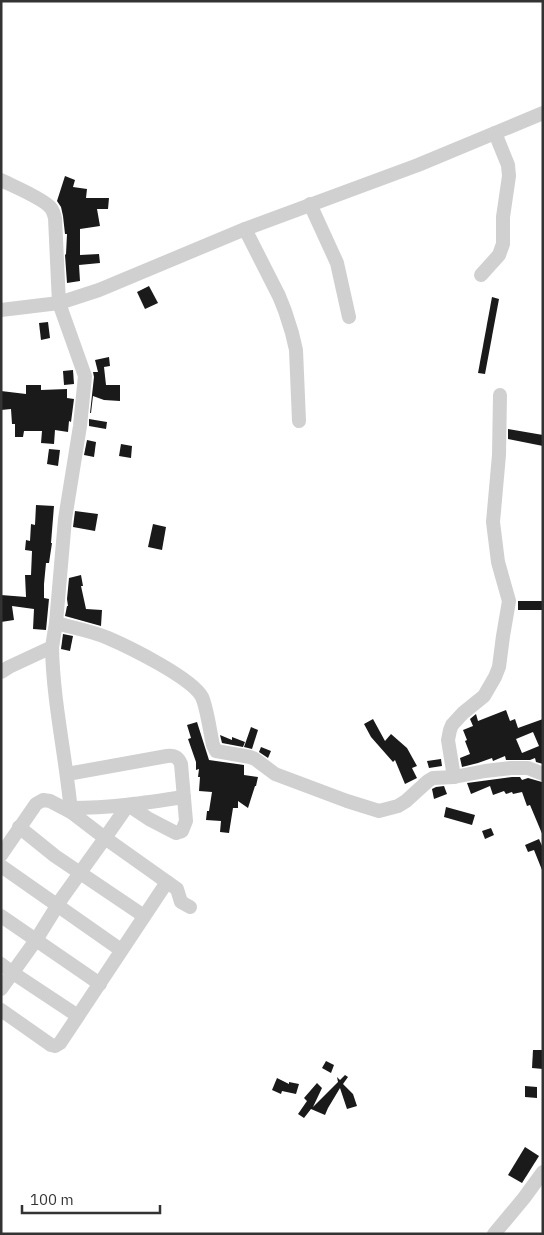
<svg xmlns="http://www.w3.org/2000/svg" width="544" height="1235" font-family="'IBM Plex Sans',sans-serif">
  <rect width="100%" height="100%" fill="#fff"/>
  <g fill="#1a1a1a" fill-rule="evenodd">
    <polygon points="65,176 75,180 73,187 87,189 86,198 109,198 108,209 97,209 100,226 80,229 80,255 99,254 100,263 79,265 80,281 67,283 65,255 66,254 67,234 65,234 63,216 61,207 57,201"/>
    <polygon points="149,286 158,303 145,309 137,292"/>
    <polygon points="492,297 499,299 485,374 478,373"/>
    <polygon points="48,322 50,338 41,340 39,323"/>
    <polygon points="109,357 110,366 104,367 106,385 120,385 120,401 104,400 93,396 91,413 90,413 94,377 93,372 98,372 95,360"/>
    <polygon points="73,370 74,384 64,385 63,371"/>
    <polygon points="26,385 41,385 41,390 67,389 67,398 74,399 71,422 69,421 68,432 55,430 54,444 41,443 42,431 24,431 23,437 15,437 15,424 12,424 11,409 1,410 1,391 26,394"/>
    <polygon points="89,419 107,422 106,429 89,426"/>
    <polygon points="508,429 543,435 543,446 508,439"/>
    <polygon points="87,440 96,442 94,457 84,455"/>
    <polygon points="121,444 132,446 131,458 119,456"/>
    <polygon points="49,449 60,450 58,466 47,464"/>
    <polygon points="36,505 54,506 51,543 52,543 49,563 46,563 44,584 44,598 49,599 46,630 33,629 34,609 12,606 14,620 1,622 1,595 26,597 25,575 31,575 32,551 25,550 26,540 30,541 31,524 35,525"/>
    <polygon points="75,511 98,514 95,531 73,527"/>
    <polygon points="153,524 166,527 162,550 148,547"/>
    <polygon points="81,575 83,586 81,586 86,609 102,610 101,626 65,616 67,606 68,606 67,599 69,578"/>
    <rect x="518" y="601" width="25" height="9"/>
    <polygon points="63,634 73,636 70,651 61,649"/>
    <path d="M506,710L510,721L515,719L518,728L543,719V764L536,762L535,758L530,760H506L505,756L493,761L492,758L478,763L462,767L460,758L470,754L465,741L467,740L463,730L473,726L470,719L476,714L478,721ZM533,732L539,746L522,753L516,739Z"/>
    <polygon points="373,719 385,741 391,734 407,748 417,766 412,768 417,778 405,784 395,760 393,762 371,737 364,724"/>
    <polygon points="197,722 209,760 244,765 244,775 258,777 256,786 255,786 248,808 238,801 238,808 233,808 229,833 220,832 221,821 206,820 207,811 209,811 212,792 199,791 200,777 198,777 199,769 196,770 196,762 188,739 191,738 187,725"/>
    <polygon points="251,727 258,730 252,749 244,747"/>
    <polygon points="220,735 232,740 232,737 245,742 243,747 222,743"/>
    <polygon points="261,747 271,751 268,758 259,752"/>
    <polygon points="441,759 442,766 429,768 427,761"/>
    <polygon points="512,777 520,777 522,780 528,778 542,782 543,836 530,805 527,806 522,792 513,794 512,792 506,794 504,791 493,795 490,786 471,794 467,783"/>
    <polygon points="444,786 447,794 434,799 432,789 436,787"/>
    <polygon points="446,807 475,815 472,825 444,817"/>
    <polygon points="491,828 494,835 485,839 482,831"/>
    <polygon points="539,839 543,848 542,870 534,850 528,852 525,845"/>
    <polygon points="533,1050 543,1050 543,1069 532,1068"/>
    <polygon points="326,1061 334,1065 331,1073 322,1068"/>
    <polygon points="345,1075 348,1077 343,1084 353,1094 357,1106 347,1109 340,1088 328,1108 325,1115 311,1109 304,1118 298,1114 307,1101 304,1098 317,1083 322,1088 313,1107 338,1082 337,1077 340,1080"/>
    <polygon points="277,1078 289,1084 289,1082 299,1084 296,1094 282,1091 281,1094 272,1090"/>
    <polygon points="525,1086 537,1087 537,1098 525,1097"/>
    <polygon points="525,1147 539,1156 522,1183 508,1175"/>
  </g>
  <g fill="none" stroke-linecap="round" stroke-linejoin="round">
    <g stroke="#d0d0d0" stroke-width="14">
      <path d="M1,180C13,186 42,198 50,207C53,210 54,214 55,218L59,303L85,376L80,426L65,519L56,623L52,647L9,667L1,672"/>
      <polyline points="310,204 337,263 349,317"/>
      <polyline points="245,229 279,296 285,311 292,333 296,350 299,421"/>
      <polyline points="481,275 499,255 503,244 503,217 509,176 508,165 495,133"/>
      <polyline points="1,310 59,303 99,290 245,229 418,165 543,113"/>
      <path d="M56,623C74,628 92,631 108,638C129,647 192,678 202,697C207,708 210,732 213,745L216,751L250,757L255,759L275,774L347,801L379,811L398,806L406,801L428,781L433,778L454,777L485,771L511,768H528L543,774"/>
      <path d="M52,647C53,702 66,757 71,812"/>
      <path d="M67,774L167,756C174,755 178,757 181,764L186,821L182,831L176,833L149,819L128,805"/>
      <polyline points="454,777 448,740 450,730 452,725 463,713 484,696 495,677 499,667 503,636 509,601 498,562 493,522 499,455 500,395"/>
      <path d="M70,808C110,808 145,803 184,797"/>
      <polyline points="19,827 55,856 144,916"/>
      <polyline points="1,855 36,804 43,800 50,801 71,812 105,838 128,805"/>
      <polyline points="1,866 121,950"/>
      <polyline points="167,882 177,889 181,902 190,907"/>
      <polyline points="1,916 100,984"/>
      <polyline points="1,964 13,973 78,1016 167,882 105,838 62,898 36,940 1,989"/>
      <polyline points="1,1010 51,1045 55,1046 60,1043 78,1016"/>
      <polyline points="494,1234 524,1198 543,1172"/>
    </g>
  </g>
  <rect width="544" height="1235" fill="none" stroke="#333333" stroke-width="5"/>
  <path d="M22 1205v8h138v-8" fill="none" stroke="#333333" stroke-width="2.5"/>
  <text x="30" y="1205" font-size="15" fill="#333333" stroke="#ffffff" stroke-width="4" paint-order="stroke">100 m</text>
</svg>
